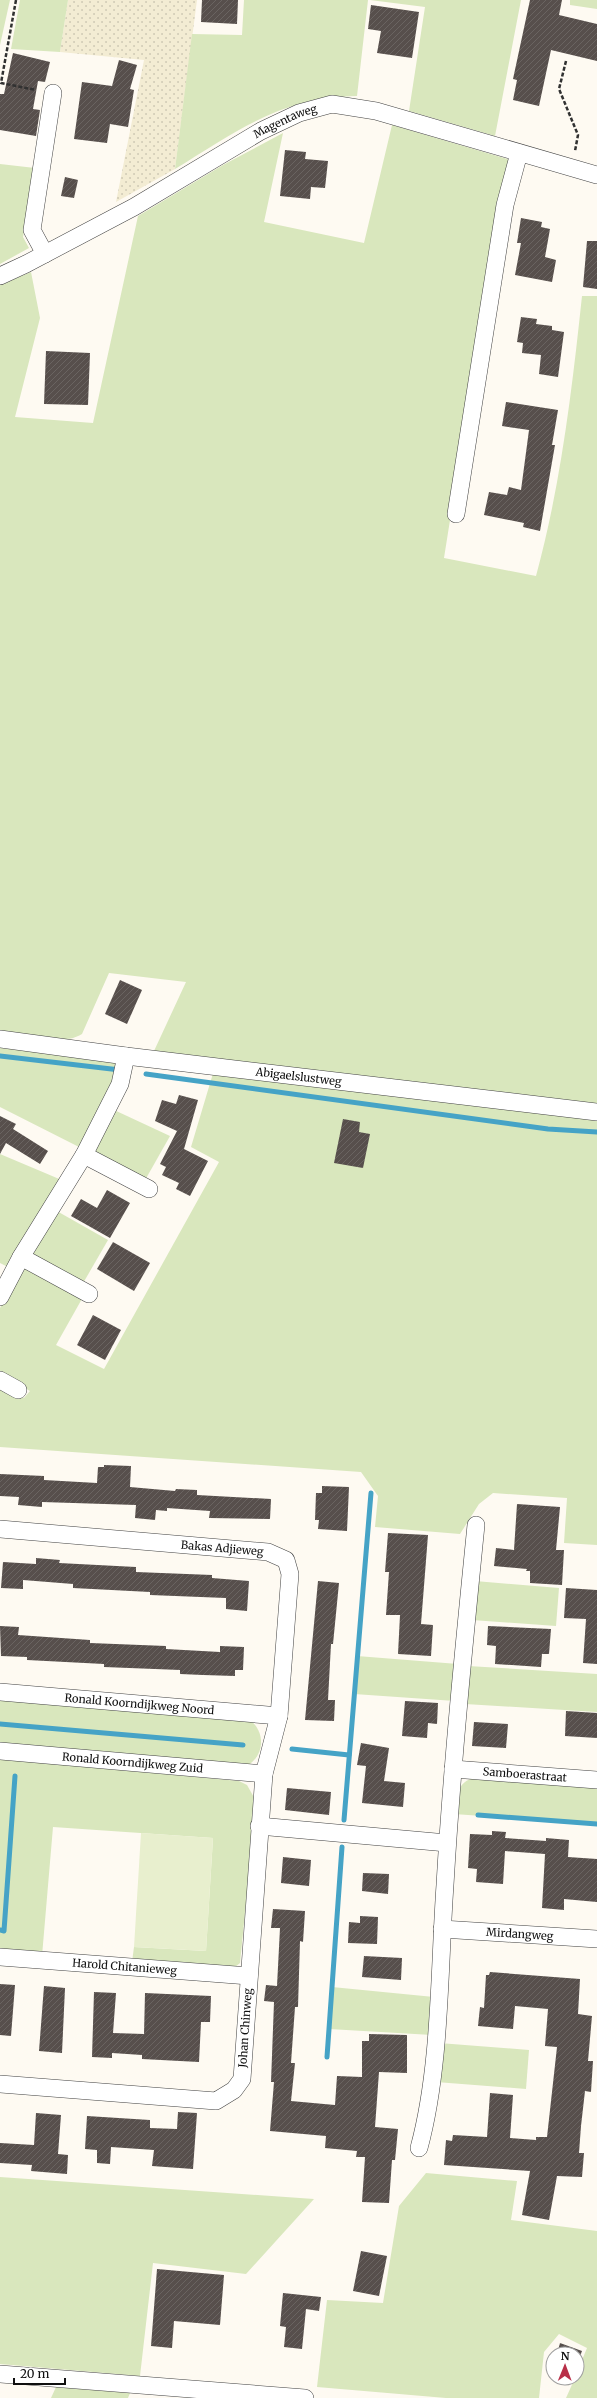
<svg xmlns="http://www.w3.org/2000/svg" width="597" height="2398" font-family="Merriweather,serif">
  <defs>
    <pattern id="farmland-dots" width="8" height="8" patternUnits="userSpaceOnUse"><rect width="8" height="8" fill="#f3ecd3"/><path d="M2 2h.1M6 6h.1" fill="none" stroke="#cfc9b4" stroke-width="1.8" stroke-linecap="round"/></pattern>
    <pattern id="building-hatch" width="6" height="6" patternUnits="userSpaceOnUse"><rect width="6" height="6" fill="#574f4c"/><path d="M-1 1l2-2M0 6l6-6M5 7l2-2" fill="none" stroke="#6a6461"/></pattern>
  </defs>
  <rect width="100%" height="100%" fill="#fefaf2"/>
  <polygon fill="url(#farmland-dots)" points="68,0 197,0 175,169 116,202 144,60 60,52"/>
  <g fill="#d9e7bd">
    <polygon points="0,0 10,0 0,45"/>
    <polygon points="20,0 68,0 60,52 11,49"/>
    <path d="M244,0H368L357,96C281,97 237,131 175,169L192,34L242,35Z"/>
    <polygon points="370,0 521,0 495,136 409,111 425,7"/>
    <polygon points="570,0 597,0 597,9 570,5"/>
    <path d="M392,125L511,160L500,205L444,558L536,576C561,484 572,390 582,296H597V1106L154,1051L186,982L109,973L82,1034C64,1046 22,1037 0,1034V285L31,272L40,318L15,417L93,423L138,216L223,165L283,133L264,222L364,243Z"/>
    <polygon points="0,164 35,168 23,237 29,248 0,264"/>
    <path d="M0,1048L116,1060C122,1077 89,1131 81,1148L0,1107Z"/>
    <polygon points="214,1070 597,1117 597,1545 564,1543 567,1498 493,1493 479,1504 460,1534 375,1527 378,1496 361,1472 0,1447 0,1385 24,1398 30,1391 0,1374 0,1308 23,1264 83,1297 56,1345 104,1369 219,1162 191,1147"/>
    <polygon points="112,1109 170,1136 144,1182 92,1152"/>
    <polygon points="0,1154 64,1181 10,1268 0,1263"/>
    <polygon points="55,1210 108,1240 82,1285 26,1255"/>
    <polygon points="475,1581 559,1588 556,1626 472,1620"/>
    <polygon points="357,1656 458,1664 455,1701 354,1694"/>
    <polygon points="468,1666 597,1674 597,1712 465,1704"/>
    <path d="M0,1699L250,1720C266,1732 264,1756 248,1765L0,1743Z"/>
    <polygon points="0,1759 239,1781 247,1785 256,1801 240,1963 234,1968 132,1962 134,1947 206,1951 213,1838 53,1827 42,1956 0,1953"/>
    <path d="M475,1778L597,1788V1824L454,1814C457,1798 456,1781 475,1778Z"/>
    <polygon points="332,1987 434,1997 432,2035 329,2029"/>
    <polygon points="439,2043 529,2050 526,2089 436,2082"/>
    <polygon points="426,2173 517,2181 511,2220 597,2231 597,2398 566,2398 575,2378 577,2378 577,2372 587,2348 559,2334 544,2352 539,2398 446,2398 317,2387 327,2300 383,2303 399,2206"/>
    <polygon points="0,2177 314,2199 246,2274 153,2263 140,2376 0,2364"/>
    <polygon points="56,2387 130,2393 128,2398 51,2398"/>
  </g>
  <polygon fill="#e8efce" points="141,1833 213,1838 206,1951 134,1947"/>
  <g fill="none" stroke-linecap="round" stroke-linejoin="round">
    <g stroke="#45a3c6" stroke-width="5">
      <polyline points="0,1056 120,1070"/>
      <polyline points="146,1074 548,1129 597,1132"/>
      <polyline points="0,1724 243,1745"/>
      <polyline points="292,1749 349,1755"/>
      <polyline points="478,1815 597,1824"/>
      <polyline points="344,1820 371,1493"/>
      <polyline points="0,1930 4,1931 15,1776"/>
      <polyline points="327,2057 342,1847"/>
    </g>
  </g>
  <g fill="url(#building-hatch)">
    <polygon points="202,0 238,0 237,24 201,22"/>
    <polygon points="530,0 562,0 559,15 597,24 597,61 551,50 539,106 513,100 517,80 513,79"/>
    <polygon points="371,5 419,12 412,58 377,53 381,31 368,29"/>
    <polygon points="13,53 50,62 45,82 38,81 33,109 40,110 36,136 0,130 0,94 4,94"/>
    <polygon points="119,60 137,65 130,89 134,90 128,127 110,124 107,143 74,139 82,82 112,86"/>
    <polygon points="285,150 306,152 305,159 328,161 325,188 311,187 310,199 280,196"/>
    <polygon points="65,177 78,180 74,198 61,196"/>
    <polygon points="521,218 542,222 541,227 550,229 545,257 556,260 552,282 515,275 521,243 517,243"/>
    <polygon points="587,241 597,241 597,289 583,287"/>
    <polygon points="521,317 537,319 536,324 552,326 552,330 564,332 558,377 539,374 541,355 522,353 523,343 517,342"/>
    <polygon points="46,351 90,353 88,405 44,404"/>
    <polygon points="506,402 558,410 552,445 555,445 540,531 523,527 524,523 484,515 489,492 507,495 509,487 521,490 529,430 502,426"/>
    <polygon points="120,980 142,990 127,1024 105,1014"/>
    <polygon points="179,1095 198,1100 184,1149 208,1161 190,1196 176,1189 179,1183 162,1175 166,1167 160,1164 177,1131 155,1121 162,1100 176,1104"/>
    <polygon points="0,1116 16,1124 13,1129 48,1151 40,1164 6,1143 0,1154"/>
    <polygon points="343,1119 360,1122 359,1132 370,1134 363,1168 334,1163"/>
    <polygon points="107,1190 130,1203 110,1238 71,1216 81,1199 97,1208"/>
    <polygon points="113,1242 150,1263 134,1291 97,1269"/>
    <polygon points="93,1315 121,1330 105,1360 77,1345"/>
    <polygon points="104,1465 131,1466 130,1487 175,1491 176,1489 197,1490 197,1495 271,1499 270,1519 209,1518 210,1511 167,1508 167,1511 156,1510 155,1520 135,1518 136,1505 42,1502 42,1507 18,1505 19,1497 0,1496 0,1474 44,1476 44,1480 97,1483 98,1467 104,1467"/>
    <polygon points="322,1486 349,1487 347,1531 318,1529 319,1520 315,1520 316,1493 322,1493"/>
    <polygon points="517,1504 560,1507 556,1550 564,1550 562,1585 530,1583 530,1571 526,1571 527,1569 494,1566 496,1548 514,1550"/>
    <polygon points="388,1533 428,1535 421,1624 433,1625 431,1656 398,1654 400,1615 386,1615 389,1572 385,1572"/>
    <polygon points="36,1558 60,1560 59,1563 136,1567 136,1572 212,1575 212,1578 249,1581 247,1611 226,1609 226,1598 150,1595 150,1592 73,1588 73,1584 23,1580 23,1589 1,1588 3,1562 36,1564"/>
    <polygon points="318,1581 339,1583 333,1644 331,1644 328,1700 335,1700 334,1721 305,1720"/>
    <polygon points="566,1588 597,1590 597,1664 583,1663 586,1619 564,1618"/>
    <polygon points="0,1626 19,1627 18,1635 90,1640 90,1643 166,1646 166,1649 220,1652 220,1646 244,1647 243,1670 235,1670 235,1676 203,1675 180,1674 180,1670 104,1667 104,1664 27,1660 27,1657 1,1656"/>
    <polygon points="488,1626 551,1629 549,1654 542,1654 541,1667 495,1664 496,1646 487,1645"/>
    <polygon points="405,1701 438,1703 437,1724 428,1723 427,1738 402,1736"/>
    <polygon points="566,1711 597,1713 597,1738 565,1736"/>
    <polygon points="474,1722 508,1724 506,1748 472,1746"/>
    <polygon points="361,1743 389,1748 384,1781 405,1783 403,1807 362,1803 366,1766 357,1765"/>
    <polygon points="287,1788 331,1792 329,1815 285,1810"/>
    <polygon points="492,1831 506,1832 505,1838 546,1841 546,1838 569,1840 568,1857 597,1859 597,1902 564,1899 564,1910 542,1908 545,1854 505,1851 503,1884 476,1882 477,1869 468,1868 470,1834 492,1835"/>
    <polygon points="283,1857 311,1860 309,1886 281,1883"/>
    <polygon points="363,1873 389,1874 388,1894 362,1891"/>
    <polygon points="273,1909 305,1911 303,1942 300,1941 298,2007 295,2007 291,2063 295,2063 291,2101 335,2105 337,2076 362,2077 362,2041 369,2041 369,2034 407,2035 407,2073 379,2072 375,2127 398,2129 395,2160 392,2160 389,2203 362,2202 365,2157 356,2157 357,2151 325,2148 326,2136 270,2131 274,2082 271,2082 274,2002 264,2001 266,1985 277,1986 280,1928 271,1928"/>
    <polygon points="360,1916 378,1917 377,1944 348,1943 349,1922 360,1923"/>
    <polygon points="364,1956 402,1958 401,1980 362,1977"/>
    <polygon points="490,1972 580,1979 578,2014 592,2016 588,2061 593,2061 591,2092 585,2091 581,2126 579,2153 584,2153 582,2177 557,2176 549,2220 522,2215 530,2171 444,2165 446,2140 452,2141 453,2135 487,2137 490,2093 513,2095 510,2138 536,2140 536,2137 547,2137 557,2047 545,2046 548,2009 515,2006 513,2029 478,2026 480,2007 484,2008 486,1975 489,1975"/>
    <polygon points="0,1984 15,1985 11,2036 0,2035"/>
    <polygon points="44,1986 65,1988 62,2053 39,2051"/>
    <polygon points="94,1992 116,1993 113,2033 144,2034 145,1993 211,1996 210,2022 201,2022 199,2062 142,2059 142,2055 112,2053 112,2058 92,2057"/>
    <polygon points="178,2112 197,2113 193,2169 152,2166 154,2150 111,2147 110,2164 97,2163 97,2150 85,2149 87,2116 150,2120 150,2128 177,2129"/>
    <polygon points="36,2113 61,2115 58,2154 68,2155 67,2174 31,2171 32,2165 0,2163 0,2143 34,2145"/>
    <polygon points="361,2251 387,2256 379,2296 353,2291"/>
    <polygon points="157,2269 224,2275 220,2325 174,2321 172,2348 151,2346"/>
    <polygon points="283,2293 321,2297 319,2311 306,2309 302,2349 284,2347 286,2327 280,2326"/>
    <polygon points="560,2343 582,2351 577,2365 577,2354 557,2354"/>
  </g>
  <g fill="none" stroke-linecap="round" stroke-linejoin="round">
    <defs>
      <g id="minor">
        <polyline points="45,254 32,230 53,93"/>
        <path id="s1" d="M0,276L26,264L134,207L261,131L299,113L332,104L376,111L597,175"/>
        <polyline points="456,514 505,205 519,153"/>
        <path id="s2" d="M0,1039L126,1056L597,1112"/>
        <polyline points="84,1155 149,1189"/>
        <polyline points="21,1257 89,1294"/>
        <polyline points="0,1297 21,1257 84,1155 120,1084 126,1056"/>
        <polyline points="0,1380 18,1390"/>
        <path id="s3" d="M0,1529L268,1552L286,1560L290,1574L279,1716L264,1774L242,2079L234,2090L216,2101L0,2084"/>
        <path id="s4" d="M0,1692L279,1716"/>
        <path id="s5" d="M0,1751L264,1774"/>
        <path id="s6" d="M453,1769L597,1780"/>
        <polyline points="259,1826 447,1843"/>
        <path id="s7" d="M442,1929L597,1939"/>
        <path id="s8" d="M0,1957L249,1976"/>
        <path d="M419,2148C441,2067 439,1969 445,1885C452,1765 464,1645 476,1525"/>
        <polyline points="0,2374 305,2398"/>
      </g>
    </defs>
    <use href="#minor" stroke="#424242" stroke-width="18"/>
    <g stroke="#313131" stroke-width="2.5" stroke-dasharray="4 2" stroke-linecap="butt">
      <polyline points="16,0 1,83 36,90"/>
      <polyline points="566,61 559,89 578,135 575,151"/>
    </g>
    <use href="#minor" stroke="#fff" stroke-width="17"/>
  </g>
  <g text-anchor="middle" stroke-width="4" stroke-linejoin="round" paint-order="stroke">
    <g font-size="11" fill="#0f0f0f" stroke="#fff">
      <text dy="4" stroke="none"><textPath href="#s1" startOffset="325">Magentaweg</textPath></text>
      <text dy="4" stroke="none"><textPath href="#s2" startOffset="301">Abigaelslustweg</textPath></text>
      <text dy="4" stroke="none"><textPath href="#s3" startOffset="223">Bakas Adjieweg</textPath></text>
      <text dy="4" stroke="none"><textPath href="#s4" startOffset="140">Ronald Koorndijkweg Noord</textPath></text>
      <text dy="4" stroke="none"><textPath href="#s5" startOffset="133">Ronald Koorndijkweg Zuid</textPath></text>
      <text dy="4" stroke="none"><textPath href="#s6" startOffset="72">Samboerastraat</textPath></text>
      <text dy="4" stroke="none"><textPath href="#s7" startOffset="78">Mirdangweg</textPath></text>
      <text dy="4" stroke="none"><textPath href="#s8" startOffset="125">Harold Chitanieweg</textPath></text>
      <text transform="translate(245 2028) rotate(-86)" y="4">Johan Chinweg</text>
    </g>
  </g>
  <g transform="translate(565 2366) rotate(1)"><circle r="19" fill="#ffffff" stroke="#9f9f9f"/>
  <path d="M0-3L7 15L0 10L-7 15Z" fill="#b82f48"/>
  <text y="-6" font-size="11" font-weight="bold" text-anchor="middle" fill="#0f0f0f">N</text>
  </g>
  <path d="M14 2378v6h51v-6" fill="none" stroke="#0f0f0f" stroke-width="2"/>
  <text x="20" y="2378" font-size="12" fill="#0f0f0f" stroke="#ffffff" stroke-width="3" paint-order="stroke">20 m</text>
</svg>
